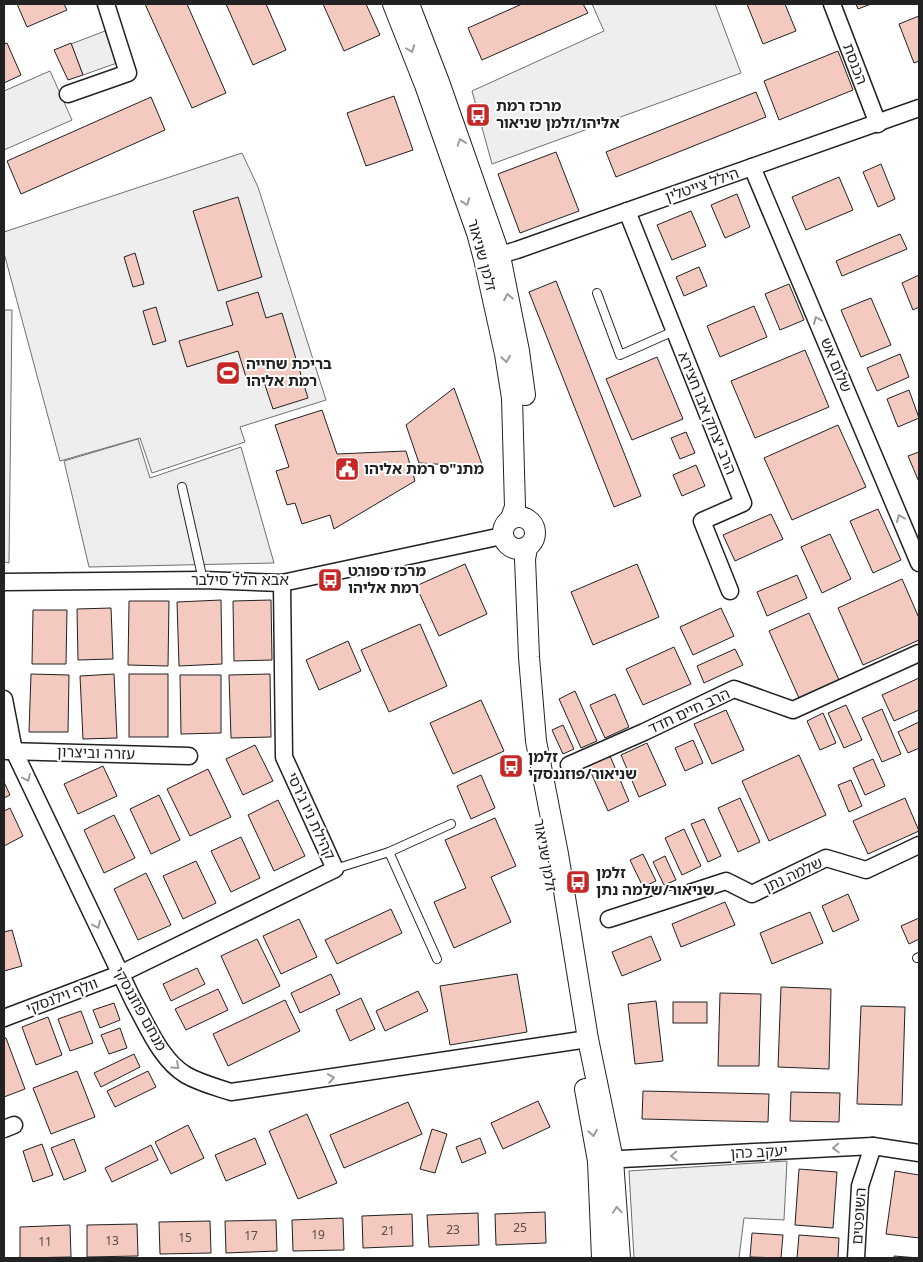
<svg xmlns="http://www.w3.org/2000/svg" width="923" height="1262" font-family="'Noto Sans','Noto Sans Hebrew',sans-serif">
  <rect width="100%" height="100%" fill="#fff"/>
  <g fill="#eee" stroke="#6f6f6f">
    <polygon points="592,4 715,4 741,73 492,164 472,91 604,31"/>
    <polygon points="105,31 117,63 83,75 71,44"/>
    <polygon points="50,71 72,120 4,150 4,91"/>
    <polygon points="242,153 258,187 326,400 240,427 245,442 152,473 140,438 60,461 4,253 4,232"/>
    <polygon points="4,310 12,310 9,563 4,562"/>
    <polygon points="787,1161 784,1220 744,1218 739,1258 634,1258 629,1171"/>
  </g>
  <polygon fill="#ededed" stroke="#6f6f6f" points="138,439 150,478 241,447 274,563 89,567 64,461"/>
  <g fill="#f3c9c0" stroke="#222">
    <polygon points="17,4 64,4 67,10 27,27"/>
    <polygon points="145,4 187,4 226,93 192,108"/>
    <polygon points="226,4 266,4 286,50 253,65"/>
    <polygon points="323,4 366,4 380,35 344,51"/>
    <polygon points="522,4 583,4 588,13 482,60 468,28"/>
    <polygon points="747,4 785,4 796,31 763,44"/>
    <polygon points="856,4 871,4 858,9"/>
    <polygon points="919,16 919,61 914,63 899,24"/>
    <polygon points="7,43 21,75 4,83 4,44"/>
    <polygon points="71,43 83,75 68,80 54,50"/>
    <polygon points="838,51 853,90 779,120 764,81"/>
    <polygon points="756,92 766,117 616,177 606,152"/>
    <polygon points="394,96 413,150 366,166 347,113"/>
    <polygon points="151,97 165,130 21,194 7,161"/>
    <polygon points="556,152 579,211 520,233 498,174"/>
    <polygon points="881,164 895,199 878,207 863,172"/>
    <polygon points="839,177 853,210 806,230 792,197"/>
    <polygon points="737,194 750,227 725,238 711,205"/>
    <polygon points="238,197 262,277 218,291 193,211"/>
    <polygon points="691,211 706,246 672,260 657,225"/>
    <polygon points="900,234 907,249 842,276 836,261"/>
    <polygon points="135,253 144,284 133,287 124,257"/>
    <polygon points="699,267 707,286 684,296 676,277"/>
    <polygon points="919,275 919,307 913,310 902,283"/>
    <polygon points="556,281 641,496 614,507 529,292"/>
    <polygon points="789,284 804,320 780,330 765,294"/>
    <polygon points="258,292 266,318 282,313 308,398 273,409 264,382 249,387 238,351 187,367 179,341 233,325 226,302"/>
    <polygon points="871,298 891,345 861,357 841,310"/>
    <polygon points="754,306 767,337 720,357 707,326"/>
    <polygon points="156,307 166,341 153,345 143,311"/>
    <polygon points="805,350 829,407 755,438 731,381"/>
    <polygon points="900,354 909,377 877,391 867,368"/>
    <polygon points="657,357 683,419 632,440 606,379"/>
    <polygon points="454,388 483,467 419,463 406,425"/>
    <polygon points="909,390 919,418 898,427 887,399"/>
    <polygon points="322,410 337,454 406,451 415,481 334,529 330,515 302,524 295,503 287,505 276,471 289,467 275,425"/>
    <polygon points="838,425 866,487 792,520 764,458"/>
    <polygon points="686,432 695,453 680,459 671,438"/>
    <polygon points="919,452 919,482 908,456"/>
    <polygon points="696,465 705,486 682,496 673,475"/>
    <polygon points="878,509 901,560 873,573 850,521"/>
    <polygon points="771,514 783,539 735,561 723,535"/>
    <polygon points="830,534 851,579 822,593 801,547"/>
    <polygon points="465,564 487,614 439,636 416,586"/>
    <polygon points="637,564 659,617 593,645 571,592"/>
    <polygon points="797,575 807,598 767,616 757,592"/>
    <polygon points="902,579 919,618 919,640 863,665 838,608"/>
    <polygon points="221,600 222,664 179,666 177,602"/>
    <polygon points="271,600 272,660 234,661 233,601"/>
    <polygon points="129,601 169,601 168,666 128,665"/>
    <polygon points="111,608 113,659 78,660 77,609"/>
    <polygon points="721,608 734,636 693,655 680,627"/>
    <polygon points="33,610 67,610 66,664 32,664"/>
    <polygon points="809,613 839,680 799,698 769,631"/>
    <polygon points="420,624 447,686 389,712 361,650"/>
    <polygon points="348,641 361,671 319,690 306,660"/>
    <polygon points="674,647 691,684 643,705 626,669"/>
    <polygon points="735,649 743,665 704,683 697,666"/>
    <polygon points="31,674 69,675 68,732 29,732"/>
    <polygon points="114,674 117,738 83,739 80,676"/>
    <rect x="129" y="674" width="39" height="63"/>
    <polygon points="270,674 271,737 231,738 229,675"/>
    <polygon points="180,675 221,675 221,733 181,734"/>
    <polygon points="919,678 919,710 894,721 882,695"/>
    <polygon points="575,691 597,741 581,748 559,699"/>
    <polygon points="615,694 629,727 605,738 590,705"/>
    <polygon points="481,700 504,751 453,774 430,723"/>
    <polygon points="846,705 862,740 844,748 828,713"/>
    <polygon points="882,709 901,754 882,762 862,718"/>
    <polygon points="726,710 744,750 712,764 694,724"/>
    <polygon points="823,713 836,743 820,750 807,721"/>
    <polygon points="919,722 919,748 908,753 898,732"/>
    <polygon points="563,725 574,749 563,754 552,730"/>
    <polygon points="693,740 703,763 685,771 675,748"/>
    <polygon points="647,743 666,785 639,797 621,755"/>
    <polygon points="255,745 273,781 243,795 226,759"/>
    <polygon points="799,755 826,815 769,841 742,781"/>
    <polygon points="610,756 629,801 608,811 588,766"/>
    <polygon points="873,759 885,786 865,795 853,768"/>
    <polygon points="103,766 117,796 78,814 64,784"/>
    <polygon points="208,769 231,817 190,836 167,789"/>
    <polygon points="481,775 495,808 471,819 457,786"/>
    <polygon points="851,780 862,806 849,812 838,785"/>
    <polygon points="4,782 10,795 4,798"/>
    <polygon points="159,795 180,840 151,854 130,809"/>
    <polygon points="740,798 760,842 738,852 718,808"/>
    <polygon points="905,798 919,831 868,854 853,821"/>
    <polygon points="278,800 305,856 274,871 248,815"/>
    <polygon points="10,808 23,836 4,846 4,811"/>
    <polygon points="114,815 135,858 104,873 84,830"/>
    <polygon points="495,818 516,866 491,877 511,922 454,948 434,902 466,888 445,840"/>
    <polygon points="704,819 721,856 708,862 691,824"/>
    <polygon points="684,829 701,866 682,875 665,838"/>
    <polygon points="241,837 260,878 231,892 211,851"/>
    <polygon points="643,854 656,881 643,887 630,860"/>
    <polygon points="665,856 676,880 664,885 653,862"/>
    <polygon points="196,861 216,903 183,919 163,876"/>
    <polygon points="146,873 171,925 138,940 114,889"/>
    <polygon points="848,894 859,920 833,932 822,906"/>
    <polygon points="725,902 735,925 681,947 672,924"/>
    <polygon points="391,909 402,933 337,964 325,940"/>
    <polygon points="810,912 823,943 772,964 760,933"/>
    <polygon points="919,918 919,939 909,944 901,926"/>
    <polygon points="299,919 317,957 281,974 263,936"/>
    <polygon points="12,930 22,966 4,971 4,932"/>
    <polygon points="651,936 661,960 622,976 612,952"/>
    <polygon points="257,939 280,986 243,1004 221,956"/>
    <polygon points="197,968 205,984 171,1001 163,984"/>
    <polygon points="331,974 340,994 300,1013 291,993"/>
    <polygon points="517,974 527,1032 450,1045 440,986"/>
    <polygon points="781,987 831,989 829,1069 778,1067"/>
    <polygon points="218,989 228,1010 186,1030 175,1009"/>
    <polygon points="418,991 428,1011 385,1031 376,1011"/>
    <polygon points="720,993 761,994 759,1066 718,1066"/>
    <polygon points="361,998 375,1029 350,1041 336,1010"/>
    <polygon points="285,1000 300,1031 228,1066 213,1034"/>
    <polygon points="656,1001 663,1061 635,1064 628,1004"/>
    <rect x="673" y="1002" width="34" height="21"/>
    <polygon points="114,1003 120,1020 100,1028 93,1010"/>
    <polygon points="861,1006 905,1007 902,1105 857,1104"/>
    <polygon points="81,1011 93,1043 70,1051 58,1019"/>
    <polygon points="48,1017 62,1055 36,1065 22,1027"/>
    <polygon points="120,1028 127,1048 109,1054 101,1035"/>
    <polygon points="4,1038 6,1038 25,1089 4,1097"/>
    <polygon points="134,1054 140,1067 101,1087 94,1073"/>
    <polygon points="77,1071 95,1117 51,1134 33,1088"/>
    <polygon points="148,1071 156,1087 115,1107 107,1091"/>
    <polygon points="643,1091 769,1094 768,1122 642,1119"/>
    <polygon points="791,1092 840,1093 839,1122 790,1121"/>
    <polygon points="538,1101 550,1127 503,1149 491,1123"/>
    <polygon points="408,1102 422,1134 344,1168 330,1135"/>
    <polygon points="307,1114 337,1183 298,1199 269,1131"/>
    <polygon points="188,1125 204,1158 171,1174 155,1142"/>
    <polygon points="432,1129 447,1134 435,1173 420,1169"/>
    <polygon points="255,1138 266,1164 226,1181 215,1155"/>
    <polygon points="480,1138 486,1153 462,1163 456,1147"/>
    <polygon points="74,1139 86,1171 64,1180 51,1148"/>
    <polygon points="42,1144 53,1175 33,1182 23,1151"/>
    <polygon points="151,1145 158,1160 112,1182 105,1168"/>
    <polygon points="799,1169 837,1172 833,1228 795,1225"/>
    <polygon points="895,1171 919,1175 919,1238 886,1234"/>
    <polygon points="545,1212 546,1243 496,1245 495,1214"/>
    <polygon points="478,1213 479,1245 429,1247 427,1215"/>
    <polygon points="412,1214 413,1246 363,1248 362,1216"/>
    <polygon points="343,1218 344,1250 293,1251 292,1220"/>
    <polygon points="276,1220 277,1251 226,1253 225,1221"/>
    <polygon points="210,1221 211,1253 160,1254 159,1222"/>
    <polygon points="137,1224 138,1256 87,1257 87,1225"/>
    <polygon points="70,1225 71,1257 20,1258 20,1227"/>
    <polygon points="752,1233 783,1235 781,1258 750,1257"/>
    <polygon points="799,1235 839,1238 838,1258 797,1258"/>
    <polygon points="894,1256 919,1258 894,1258"/>
  </g>
  <g fill="none" stroke-linecap="round" stroke-linejoin="round">
    <defs>
      <g id="service">
        <polyline points="597,293 620,355 674,331"/>
        <polyline points="182,487 203,580"/>
        <polyline points="389,852 437,959"/>
        <polyline points="335,869 389,852 451,824"/>
        <polyline points="917,958 919,957"/>
      </g>
      <g id="minor">
        <polyline points="832,4 878,124"/>
        <polyline points="68,94 128,73 106,4"/>
        <polyline points="752,167 919,563"/>
        <polyline points="627,211 743,503 702,521 730,591"/>
        <polyline points="490,258 517,250 919,108"/>
        <polyline points="4,582 203,580 282,583 502,536"/>
        <path d="M4,699L14,751L134,1002C148,1027 161,1060 186,1075C200,1083 216,1087 231,1092L588,1039"/>
        <polyline points="6,751 189,756"/>
        <polyline points="569,765 644,732 734,689 793,710 919,653"/>
        <polyline points="609,919 726,881 752,894 826,858 866,870 919,845"/>
        <polyline points="4,1018 120,974 335,869 284,757 282,583"/>
        <polyline points="4,1129 14,1125"/>
        <polyline points="602,1160 873,1146 919,1153"/>
        <polyline points="856,1258 860,1186 873,1146"/>
      </g>
      <g id="tertiary">
        <polyline points="393,4 425,85 477,233 484,259 505,354 512,398 515,507 511,518"/>
        <polyline points="409,4 439,82 500,256 519,351 525,395"/>
        <circle cx="519" cy="533" r="16"/>
        <polyline points="527,548 525,559 529,657 536,741 558,854 588,1039 613,1160 620,1258"/>
        <polyline points="585,1089 598,1161 602,1258"/>
      </g>
    </defs>
    <use href="#service" stroke="#222" stroke-width="10"/>
    <use href="#minor" stroke="#222" stroke-width="19"/>
    <use href="#tertiary" stroke="#222" stroke-width="22"/>
    <use href="#service" stroke="#fff" stroke-width="8"/>
    <use href="#minor" stroke="#fff" stroke-width="16"/>
    <use href="#tertiary" stroke="#fff" stroke-width="20"/>
  </g>
  <defs><path id="oneway-chevron" d="M-2-3.5L2.5 0L-2 3.5" fill="none" stroke-width="1.6" stroke-linecap="round" stroke-linejoin="round" transform="scale(1.25)"/></defs>
  <g stroke="#9c9c9c">
    <use href="#oneway-chevron" transform="translate(411 49) rotate(69)"/>
    <use href="#oneway-chevron" transform="translate(461 142) rotate(-109)"/>
    <use href="#oneway-chevron" transform="translate(466 202) rotate(70)"/>
    <use href="#oneway-chevron" transform="translate(508 297) rotate(-101)"/>
    <use href="#oneway-chevron" transform="translate(817 320) rotate(-113)"/>
    <use href="#oneway-chevron" transform="translate(506 359) rotate(81)"/>
    <use href="#oneway-chevron" transform="translate(900 518) rotate(-113)"/>
    <use href="#oneway-chevron" transform="translate(27 778) rotate(65)"/>
    <use href="#oneway-chevron" transform="translate(97 925) rotate(65)"/>
    <use href="#oneway-chevron" transform="translate(176 1066) rotate(42)"/>
    <use href="#oneway-chevron" transform="translate(331 1078) rotate(-9)"/>
    <use href="#oneway-chevron" transform="translate(593 1133) rotate(80)"/>
    <use href="#oneway-chevron" transform="translate(836 1148) rotate(177)"/>
    <use href="#oneway-chevron" transform="translate(674 1156) rotate(177)"/>
    <use href="#oneway-chevron" transform="translate(617 1210) rotate(-94)"/>
  </g>
  <defs>
    <symbol id="bus-square" viewBox="-11 -11 22 22"><rect x="-9" y="-9" width="18" height="18" rx="4" fill="#c62828" stroke="#fff"/><path d="M-5-6H5V4H4V6H2V4H-2V6H-4V4H-5ZM-3.5-4V0h7V-4ZM-3.5 1.2v1.5H-2V1.2ZM2 1.2v1.5H3.5V1.2Z" fill="#fff"/></symbol>
    <symbol id="stadium-square" viewBox="-11 -11 22 22"><rect x="-9" y="-9" width="18" height="18" rx="4" fill="#c62828" stroke="#fff"/><path d="M0-5a6.5 5 0 1 0 0 10a6.5 5 0 1 0 0-10ZM-3.5-1.8h7v3.6h-7Z" fill="#fff"/></symbol>
    <symbol id="civic-square" viewBox="-11 -11 22 22"><rect x="-9" y="-9" width="18" height="18" rx="4" fill="#c62828" stroke="#fff"/><path d="M-.6-6.5H3V-4.5H.6V-3L4-1V1h2V6H-6V1h2V-1L-.6-3ZM-1.2 2.5V6h2.4V2.5Z" fill="#fff"/></symbol>
  </defs>
  <g fill-rule="evenodd">
    <use href="#bus-square" x="464" y="101" width="28" height="28"/>
    <use href="#stadium-square" x="214" y="359" width="28" height="28"/>
    <use href="#civic-square" x="333" y="455" width="28" height="28"/>
    <use href="#bus-square" x="316" y="566" width="28" height="28"/>
    <use href="#bus-square" x="497" y="752" width="28" height="28"/>
    <use href="#bus-square" x="564" y="868" width="28" height="28"/>
  </g>
  <g text-anchor="middle" stroke-width="4" stroke-linejoin="round" paint-order="stroke">
    <g font-size="12" fill="#564c4a">
      <text x="520" y="1232">25</text>
      <text x="453" y="1234">23</text>
      <text x="388" y="1235">21</text>
      <text x="318" y="1239">19</text>
      <text x="251" y="1240">17</text>
      <text x="185" y="1242">15</text>
      <text x="112" y="1245">13</text>
      <text x="45" y="1246">11</text>
    </g>
    <g font-size="15" fill="#222" stroke="#fff">
      <text transform="translate(855 64) rotate(69)" y="5">הכנסת</text>
      <text transform="translate(702 185) rotate(-19)" y="5">הילל צייטלין</text>
      <text transform="translate(482 255) rotate(75)" y="5">זלמן שניאור</text>
      <text transform="translate(836 365) rotate(67)" y="5">שלום אש</text>
      <text transform="translate(707 413) rotate(68)" y="5">הרב יצחק אבו חצירא</text>
      <text x="240" y="585">אבא הלל סילבר</text>
      <text transform="translate(689 711) rotate(-25)" y="5">הרב חיים חדד</text>
      <text transform="translate(96 753) rotate(2)" y="5">עזרה וביצרון</text>
      <text transform="translate(311 816) rotate(65)" y="5">קהילת ניו ג'רסי</text>
      <text transform="translate(545 855) rotate(80)" y="5">זלמן שניאור</text>
      <text transform="translate(793 875) rotate(-25)" y="5">שלמה נתן</text>
      <text transform="translate(62 996) rotate(-21)" y="5">וולף וילנסקי</text>
      <text transform="translate(140 1009) rotate(61)" y="5">מנחם פוזננסקי</text>
      <text transform="translate(759 1152) rotate(-3)" y="5">יעקב כהן</text>
      <text transform="translate(859 1216) rotate(-86)" y="5">השופטים</text>
    </g>
    <g font-size="15" font-weight="bold" fill="#222" stroke="#fff" text-anchor="start">
      <text x="496" y="111">מרכז רמת<tspan x="496" dy="17">אליהו/זלמן שניאור</tspan></text>
      <text x="246" y="369">בריכת שחייה<tspan x="246" dy="17">רמת אליהו</tspan></text>
      <text x="364" y="474">מתנ"ס רמת אליהו</text>
      <text x="348" y="576">מרכז ספורט<tspan x="348" dy="17">רמת אליהו</tspan></text>
      <text x="528" y="762">זלמן<tspan x="528" dy="17">שניאור/פוזננסקי</tspan></text>
      <text x="596" y="878">זלמן<tspan x="596" dy="17">שניאור/שלמה נתן</tspan></text>
    </g>
  </g>
  <rect width="923" height="1262" fill="none" stroke="#222222" stroke-width="10"/>
</svg>
